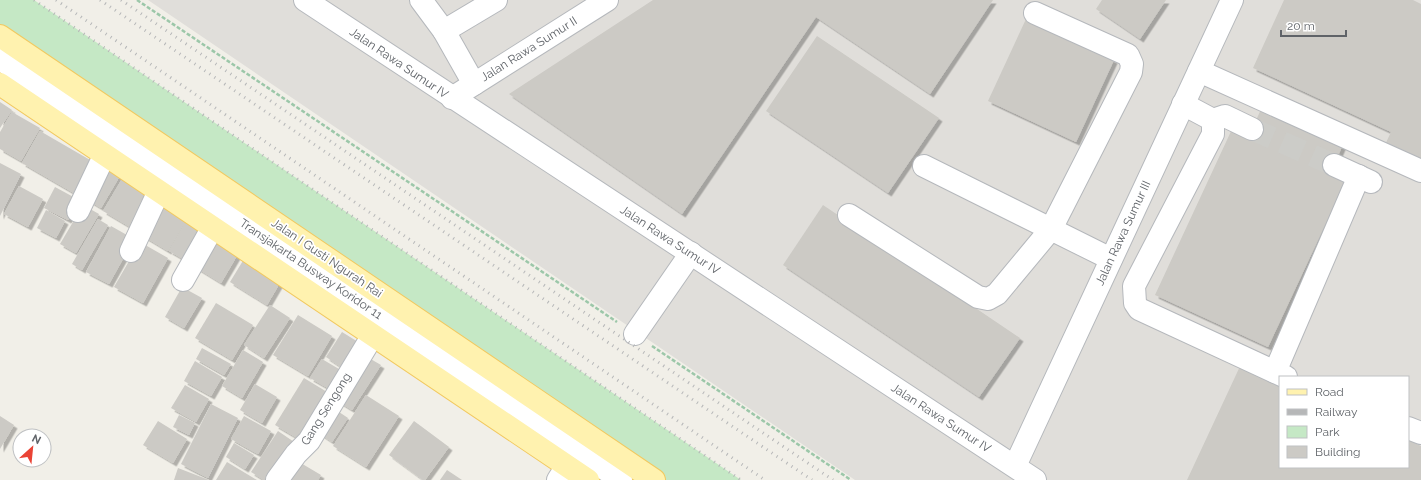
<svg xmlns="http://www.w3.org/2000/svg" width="1421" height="480" font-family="Raleway,sans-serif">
  <defs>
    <filter id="shadow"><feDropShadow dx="3.5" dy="3.5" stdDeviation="0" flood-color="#0004"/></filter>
  </defs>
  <rect width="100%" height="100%" fill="#f1efe8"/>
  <path fill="#e0deda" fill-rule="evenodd" d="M148,0H1421V480H855ZM1280,377H1408V467H1280Z"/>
  <polygon fill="#c5e8c5" points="0,0 34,0 741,480 654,480 0,36"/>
  <g fill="#cccac5" filter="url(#shadow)">
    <polygon points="653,0 993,0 930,94 816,17 682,214 509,94"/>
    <polygon points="1102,0 1166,0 1140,39 1096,9"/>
    <polygon points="1284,0 1413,0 1421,4 1421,166 1383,149 1391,132 1253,68"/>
    <polygon points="1026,19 1114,60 1076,142 988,101"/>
    <polygon points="817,36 939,118 888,193 766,111"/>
    <polygon points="0,102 12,110 0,128"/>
    <polygon points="1263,105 1344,142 1331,172 1346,180 1268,347 1155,295 1233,127 1252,129"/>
    <polygon points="12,112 40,128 21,161 0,149 0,132"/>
    <polygon points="40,131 97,164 79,196 22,163"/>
    <polygon points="0,163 21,174 0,216"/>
    <polygon points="106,165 121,174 101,208 86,199"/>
    <polygon points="122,179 150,195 130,227 103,211"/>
    <polygon points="19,186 43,199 28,227 4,214"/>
    <polygon points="55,187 79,200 68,220 44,208"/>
    <polygon points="83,205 99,214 76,253 60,244"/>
    <polygon points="823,205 1020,338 979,397 783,265"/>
    <polygon points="161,206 186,220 168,251 143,236"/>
    <polygon points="46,210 65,221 56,238 37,228"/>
    <polygon points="188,218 209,231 190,263 169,251"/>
    <polygon points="98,219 108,225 82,270 72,264"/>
    <polygon points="111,226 134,239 109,284 86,272"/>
    <polygon points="212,239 238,254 221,283 195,267"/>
    <polygon points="140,242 168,258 143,303 114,287"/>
    <polygon points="244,259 281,281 267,305 230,282"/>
    <polygon points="182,287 202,298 184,328 165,317"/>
    <polygon points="216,303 253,325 232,360 195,338"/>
    <polygon points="270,305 290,318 264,358 244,345"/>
    <polygon points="298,315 332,336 308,376 273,355"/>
    <polygon points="342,332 363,345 347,371 326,357"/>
    <polygon points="202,348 231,364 224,375 196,359"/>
    <polygon points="243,350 263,362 242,398 222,386"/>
    <polygon points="362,354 381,365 352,410 334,399"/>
    <polygon points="322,359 344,372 333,391 310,378"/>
    <polygon points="195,361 222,377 211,396 184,381"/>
    <polygon points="1242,362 1280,380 1280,467 1408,467 1408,440 1421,446 1421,480 1187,480"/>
    <polygon points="304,378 332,395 304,442 275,425"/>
    <polygon points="255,384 277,397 262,423 240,410"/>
    <polygon points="185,385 209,399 196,422 171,408"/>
    <polygon points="366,395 399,416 366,467 333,446"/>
    <polygon points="211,404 238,418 208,478 181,464"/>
    <polygon points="336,410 348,418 332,442 320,434"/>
    <polygon points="179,415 195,423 189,435 173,427"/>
    <polygon points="0,416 14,425 0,449"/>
    <polygon points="244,416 271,431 258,454 231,439"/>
    <polygon points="158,421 187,439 173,463 143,445"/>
    <polygon points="414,421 449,447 425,480 423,480 389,455"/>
    <polygon points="278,431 297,444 274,480 264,480 251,472"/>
    <polygon points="234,443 254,455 245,469 226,457"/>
    <polygon points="294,459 321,475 318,480 288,480"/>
    <polygon points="227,462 257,480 216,480"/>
    <polygon points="178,468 209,480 174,480"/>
    <polygon points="447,470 462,480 440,480"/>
  </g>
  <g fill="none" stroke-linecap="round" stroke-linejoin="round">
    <polyline stroke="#ccccc8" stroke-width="22" stroke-dasharray="22 11" stroke-linecap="butt" points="1252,129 1334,165"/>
    <defs>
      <g id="minor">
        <polyline points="305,0 1035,480"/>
        <polyline points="421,0 444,31 496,0"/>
        <polyline points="444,31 474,84"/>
        <polyline points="0,59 621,480"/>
        <polyline points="1199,71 1421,171"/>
        <polyline points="452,98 607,0"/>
        <polyline points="1183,104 1213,120 1213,134 1134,286 1135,303 1139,309 1286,377"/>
        <polyline points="1213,120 1225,116 1252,129"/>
        <polyline points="1334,165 1371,182"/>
        <polyline points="924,166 1111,259"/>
        <polyline points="78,211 105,154"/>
        <polyline points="849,215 978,297 988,299 997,294 1051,229 1131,72 1132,64 1128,55 1035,13"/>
        <polyline points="131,251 159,191"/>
        <polyline points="183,280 213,227"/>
        <polyline points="635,334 691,253"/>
        <polyline points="1275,372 1359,176"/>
        <polyline points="1408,428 1421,433"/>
        <polyline points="1015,466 1232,0"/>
        <polyline points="277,480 296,454 309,441 373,335"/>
        <polyline points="558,480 567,466"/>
      </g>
      <g id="major">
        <polyline points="0,36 654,480"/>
        <polyline points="0,84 588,480"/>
      </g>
    </defs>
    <use href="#minor" stroke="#b5b8bc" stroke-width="24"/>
    <use href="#major" stroke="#f2c960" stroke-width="24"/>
    <g stroke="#9cc7a9" stroke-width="2.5" stroke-dasharray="4 2" stroke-linecap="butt">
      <polyline points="137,0 617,322"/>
      <polyline points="652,346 851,480"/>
    </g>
    <use href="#minor" stroke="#fff" stroke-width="22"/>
    <use href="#major" stroke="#fff2af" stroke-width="22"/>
    <g stroke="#b6b7b8" stroke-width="3" stroke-dasharray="1 5" stroke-linecap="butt">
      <polyline points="34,0 741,480"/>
      <polyline points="56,0 765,480"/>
      <polyline points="100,0 812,480"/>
      <polyline points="121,0 833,480"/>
    </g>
  </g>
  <g text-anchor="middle" stroke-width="3.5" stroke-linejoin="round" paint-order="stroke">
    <g font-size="12" fill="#5f6368" stroke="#fff">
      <text transform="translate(529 49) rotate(-32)" y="4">Jalan Rawa Sumur II</text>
      <text transform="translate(399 63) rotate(34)" y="4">Jalan Rawa Sumur IV</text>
      <text transform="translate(1123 233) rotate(-65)" y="4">Jalan Rawa Sumur III</text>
      <text transform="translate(670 240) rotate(33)" y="4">Jalan Rawa Sumur IV</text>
      <text transform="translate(327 258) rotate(34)" y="4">Jalan I Gusti Ngurah Rai</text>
      <text transform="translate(311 269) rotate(34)" y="4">Transjakarta Busway Koridor 11</text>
      <text transform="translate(326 409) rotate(-58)" y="4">Gang Sengong</text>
      <text transform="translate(941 418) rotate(33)" y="4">Jalan Rawa Sumur IV</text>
    </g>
  </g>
  <rect x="1279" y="376" width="130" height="92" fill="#ffffff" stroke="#bfc1c3"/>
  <rect x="1287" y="389" width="20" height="6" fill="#fff2af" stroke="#bfc1c3"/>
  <text x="1315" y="396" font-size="12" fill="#5f6368">Road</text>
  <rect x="1287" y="409" width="20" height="6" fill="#b6b7b8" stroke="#bfc1c3"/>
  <text x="1315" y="416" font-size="12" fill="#5f6368">Railway</text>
  <rect x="1287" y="426" width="20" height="12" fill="#c5e8c5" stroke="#bfc1c3"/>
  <text x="1315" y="436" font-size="12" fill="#5f6368">Park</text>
  <rect x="1287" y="446" width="20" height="12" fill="#cccac5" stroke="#bfc1c3"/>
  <text x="1315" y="456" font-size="12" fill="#5f6368">Building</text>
  <g transform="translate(32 448) rotate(27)"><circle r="19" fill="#ffffff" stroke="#bfc1c3"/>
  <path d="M0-3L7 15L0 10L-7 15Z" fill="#ea4335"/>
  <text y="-6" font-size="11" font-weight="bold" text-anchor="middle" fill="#5f6368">N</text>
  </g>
  <path d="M1281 30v6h65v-6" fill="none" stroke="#5f6368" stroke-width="2"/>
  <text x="1287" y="30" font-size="12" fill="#5f6368" stroke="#ffffff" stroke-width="3" paint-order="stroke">20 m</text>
</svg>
